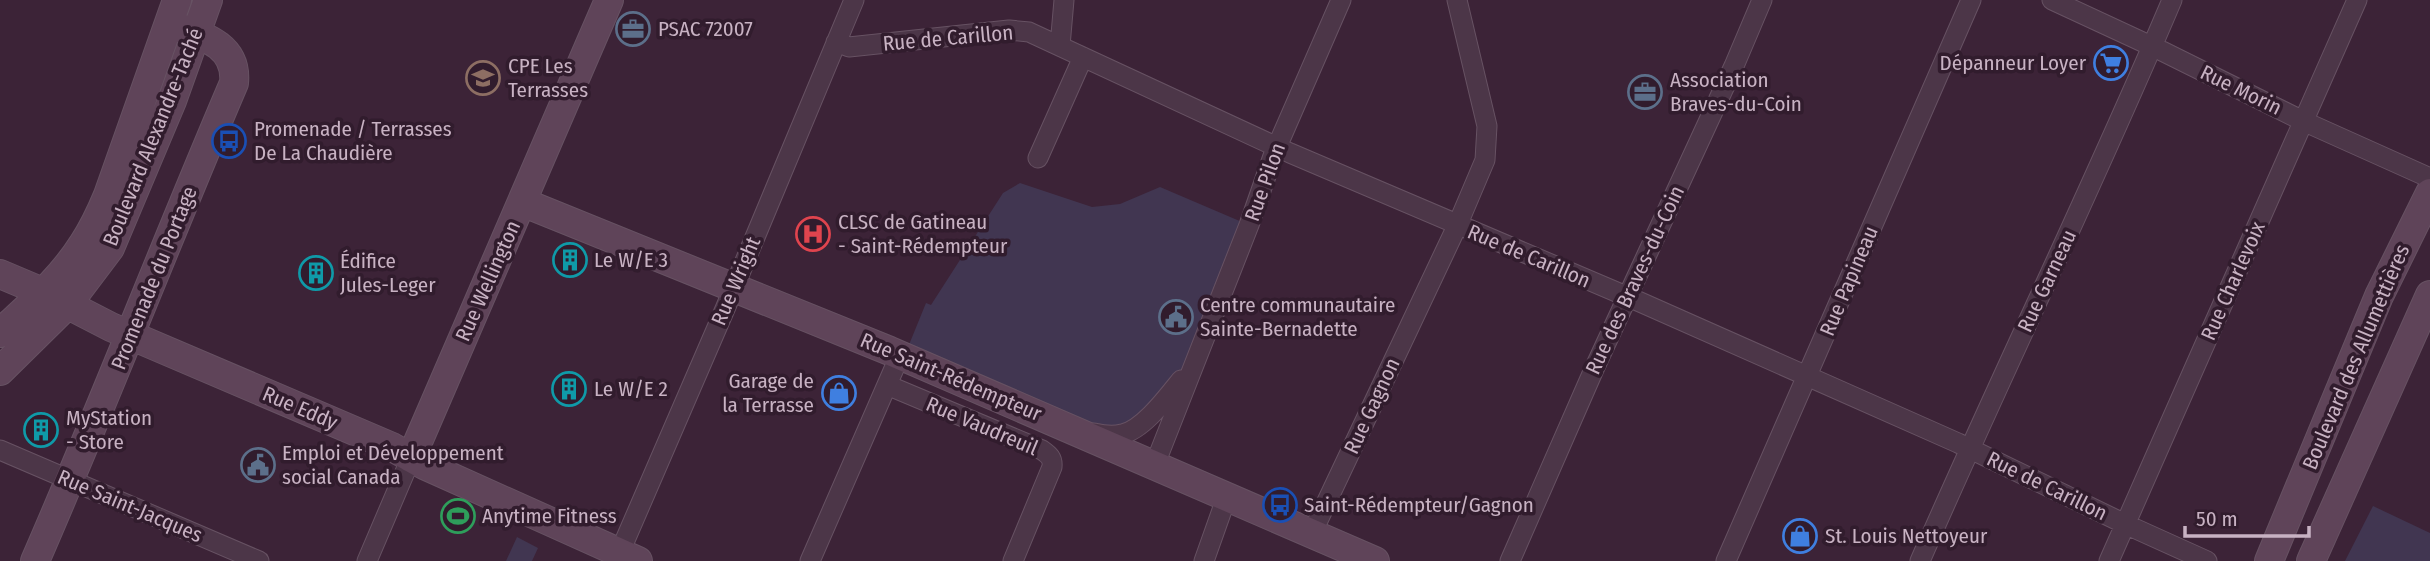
<svg xmlns="http://www.w3.org/2000/svg" width="2430" height="561" font-family="'Fira Sans Condensed',sans-serif">
	<style>
		.green { fill: #413651 }
		.lines { fill: none; stroke-linecap: round; stroke-linejoin: round }
		.street-casing { stroke: #675263; stroke-width: 21 }
		.secondary-casing { stroke: #675263; stroke-width: 30 }
		.street { stroke: #4c3648; stroke-width: 19 }
		.secondary { stroke: #5f4459; stroke-width: 28 }
		.labels { text-anchor: middle; dominant-baseline: central; stroke-width: 7; stroke-linejoin: round; paint-order: stroke }
		.poi-label { font-size: 21px; fill: #c8b2c3; stroke: #311c2d; text-anchor: start }
		.street-label { font-size: 21px; fill: #c8b2c3; stroke: #311c2d }
	</style>
	<rect width="100%" height="100%" fill="#3c2337"/>
	<path class="green" d="M1020,183l72,24 28,-3 40,-17 89,38 -56,141 -72,69 -217,-78 22,-54 5,2 72,-112z
		M2373,506l57,27v28h-85z
		M517,537l21,11 -6,13h-26z"/>
	<g class="lines">
		<g class="street-casing">
			<path id="street" d="M2052,0l110,51 141,70 127,57
				M836,42l13,5 160,-17 20,2 261,121 350,149 318,141 167,81 82,37
				M1060,46l4,-46
				M1038,158l45,-101
				M887,385l155,65c7,5 11,8 10,17l-39,94
				M1094,433c9,2 20,3 28,1 21,-4 46,-38 59,-54
				M0,450l259,111
				M1155,464l94,-239 24,-69 68,-156
				M1312,533l145,-307 28,-66 2,-34 -30,-126
				M367,561l44,-103
				M616,561l109,-252 129,-309
				M810,561l90,-206
				M1204,561l23,-65
				M1510,561l85,-194 139,-301 28,-66
				M1726,561l245,-561
				M1920,561c82,-188 172,-372 252,-561
				M2109,561l248,-561"/>
		</g>
		<g class="secondary-casing">
			<path id="secondary" d="M522,202l368,149 485,210
				M0,274l45,19 66,34 281,120 32,18 214,96
				M0,333c30,-28 61,-54 83,-89 10,-15 18,-32 25,-49l69,-195
				M0,371l67,-66 43,-57 62,-147 36,-101
				M411,458l198,-458
				M35,561c69,-158 131,-319 199,-478 4,-40 -35,-48 -65,-59
				M2269,561l110,-265 51,-103
				M2311,561l119,-266"/>
		</g>
		<use href="#street" class="street"/>
		<use href="#secondary" class="secondary"/>
	</g>
	<defs>
		<g id="office-ring" transform="scale(1.75)"><circle r="9.5" fill="#311c2d" stroke="#5c6f8a" stroke-width="1.5"/><path d="M-6-3h4V-5.5h4V-3h4V5H-6ZM-1-4.5V-3h2v-1.5ZM-6 0V1H6V0Z" fill="#5c6f8a"/></g>
		<g id="supermarket-ring" transform="scale(1.75)"><circle r="9.5" fill="#311c2d" stroke="#3f7fe0" stroke-width="1.5"/><path d="M-6-5.5h2.5l.6 2H6L4.5 2H-2.5L-4.4-4H-6ZM-1.5 3.2a1.3 1.3 0 1 0 .1 0ZM3 3.2a1.3 1.3 0 1 0 .1 0Z" fill="#3f7fe0"/></g>
		<g id="school-ring" transform="scale(1.75)"><circle r="9.5" fill="#311c2d" stroke="#8d6e63" stroke-width="1.5"/><path d="M0-5L7-2L0 1L-7-2ZM-4 1L0 2.5L4 1V4Q0 6-4 4Z" fill="#8d6e63"/></g>
		<g id="bus-ring" transform="scale(1.75)"><circle r="9.5" fill="#311c2d" stroke="#1a4fb4" stroke-width="1.5"/><path d="M-5-6H5V4H4V6H2V4H-2V6H-4V4H-5ZM-3.5-4V0h7V-4ZM-3.5 1.2v1.5H-2V1.2ZM2 1.2v1.5H3.5V1.2Z" fill="#1a4fb4"/></g>
		<g id="hospital-ring" transform="scale(1.75)"><circle r="9.5" fill="#311c2d" stroke="#e0444e" stroke-width="1.5"/><path d="M-5-5h3v3.5h4V-5h3V5h-3V1.5h-4V5h-3Z" fill="#e0444e"/></g>
		<g id="building-ring" transform="scale(1.75)"><circle r="9.5" fill="#311c2d" stroke="#0f9aa8" stroke-width="1.5"/><path d="M-4-6H4V6H1V3H-1V6H-4ZM-2.5-4.3h1.7v1.8h-1.7ZM.8-4.3h1.7v1.8H.8ZM-2.5-1h1.7V.8h-1.7ZM.8-1h1.7V.8H.8Z" fill="#0f9aa8"/></g>
		<g id="civic-ring" transform="scale(1.75)"><circle r="9.5" fill="#311c2d" stroke="#5c6f8a" stroke-width="1.5"/><path d="M-.6-6.5H3V-4.5H.6V-3L4-1V1h2V6H-6V1h2V-1L-.6-3ZM-1.2 2.5V6h2.4V2.5Z" fill="#5c6f8a"/></g>
		<g id="shop-ring" transform="scale(1.75)"><circle r="9.5" fill="#311c2d" stroke="#3f7fe0" stroke-width="1.5"/><path d="M-5-2.5h2.3a2.7 3.5 0 0 1 5.4 0H5L5.5 6h-11ZM-1.5-2.5h3a1.5 2.3 0 0 0-3 0Z" fill="#3f7fe0"/></g>
		<g id="stadium-ring" transform="scale(1.75)"><circle r="9.5" fill="#311c2d" stroke="#2e9e5b" stroke-width="1.5"/><path d="M0-5a6.5 5 0 1 0 0 10a6.5 5 0 1 0 0-10ZM-3.5-1.8h7v3.6h-7Z" fill="#2e9e5b"/></g>
	</defs>
	<g fill-rule="evenodd">
		<use href="#office-ring" x="633" y="29"/>
		<use href="#supermarket-ring" x="2111" y="63"/>
		<use href="#school-ring" x="483" y="78"/>
		<use href="#office-ring" x="1645" y="92"/>
		<use href="#bus-ring" x="229" y="141"/>
		<use href="#hospital-ring" x="813" y="234"/>
		<use href="#building-ring" x="570" y="260"/>
		<use href="#building-ring" x="316" y="273"/>
		<use href="#civic-ring" x="1176" y="317"/>
		<use href="#building-ring" x="569" y="389"/>
		<use href="#shop-ring" x="839" y="393"/>
		<use href="#building-ring" x="41" y="430"/>
		<use href="#civic-ring" x="258" y="465"/>
		<use href="#bus-ring" x="1280" y="505"/>
		<use href="#stadium-ring" x="458" y="516"/>
		<use href="#shop-ring" x="1800" y="536"/>
	</g>
	<g class="labels">
		<g class="poi-label">
			<text x="658" y="29">PSAC 72007</text>
			<text x="2086" y="63" text-anchor="end">Dépanneur Loyer</text>
			<text x="508" y="66">CPE Les<tspan x="508" dy="24">Terrasses</tspan></text>
			<text x="1670" y="80">Association<tspan x="1670" dy="24">Braves-du-Coin</tspan></text>
			<text x="254" y="129">Promenade / Terrasses<tspan x="254" dy="24">De La Chaudière</tspan></text>
			<text x="838" y="222">CLSC de Gatineau<tspan x="838" dy="24">- Saint-Rédempteur</tspan></text>
			<text x="594" y="260">Le W/E 3</text>
			<text x="340" y="261">Édifice<tspan x="340" dy="24">Jules-Leger</tspan></text>
			<text x="1200" y="305">Centre communautaire<tspan x="1200" dy="24">Sainte-Bernadette</tspan></text>
			<text x="814" y="381" text-anchor="end">Garage de<tspan x="814" dy="24">la Terrasse</tspan></text>
			<text x="594" y="389">Le W/E 2</text>
			<text x="66" y="418">MyStation<tspan x="66" dy="24">- Store</tspan></text>
			<text x="282" y="453">Emploi et Développement<tspan x="282" dy="24">social Canada</tspan></text>
			<text x="1304" y="505">Saint-Rédempteur/Gagnon</text>
			<text x="482" y="516">Anytime Fitness</text>
			<text x="1825" y="536">St. Louis Nettoyeur</text>
		</g>
		<g class="street-label">
			<text transform="translate(948 38) rotate(-5)">Rue de Carillon</text>
			<text transform="translate(2241 90) rotate(26)">Rue Morin</text>
			<text transform="translate(153 137) rotate(-68)">Boulevard Alexandre-Taché</text>
			<text transform="translate(1265 182) rotate(-70)">Rue Pilon</text>
			<text transform="translate(1529 256) rotate(23)">Rue de Carillon</text>
			<text transform="translate(154 278) rotate(-68)">Promenade du Portage</text>
			<text transform="translate(1635 280) rotate(-65)">Rue des Braves-du-Coin</text>
			<text transform="translate(488 281) rotate(-66)">Rue Wellington</text>
			<text transform="translate(736 281) rotate(-67)">Rue Wright</text>
			<text transform="translate(1849 281) rotate(-67)">Rue Papineau</text>
			<text transform="translate(2047 281) rotate(-65)">Rue Garneau</text>
			<text transform="translate(2233 281) rotate(-66)">Rue Charlevoix</text>
			<text transform="translate(2356 357) rotate(-67)">Boulevard des Allumettières</text>
			<text transform="translate(951 377) rotate(23)">Rue Saint-Rédempteur</text>
			<text transform="translate(1372 406) rotate(-65)">Rue Gagnon</text>
			<text transform="translate(300 408) rotate(23)">Rue Eddy</text>
			<text transform="translate(982 426) rotate(23)">Rue Vaudreuil</text>
			<text transform="translate(2047 486) rotate(26)">Rue de Carillon</text>
			<text transform="translate(130 506) rotate(23)">Rue Saint-Jacques</text>
		</g>
	</g>
	<path d="M2185 526v10h124v-10" fill="none" stroke="#c8b2c3" stroke-width="3.5"/>
	<text x="2196" y="526" font-size="21" fill="#c8b2c3" stroke="#311c2d" stroke-width="5" paint-order="stroke">50 m</text>
</svg>
